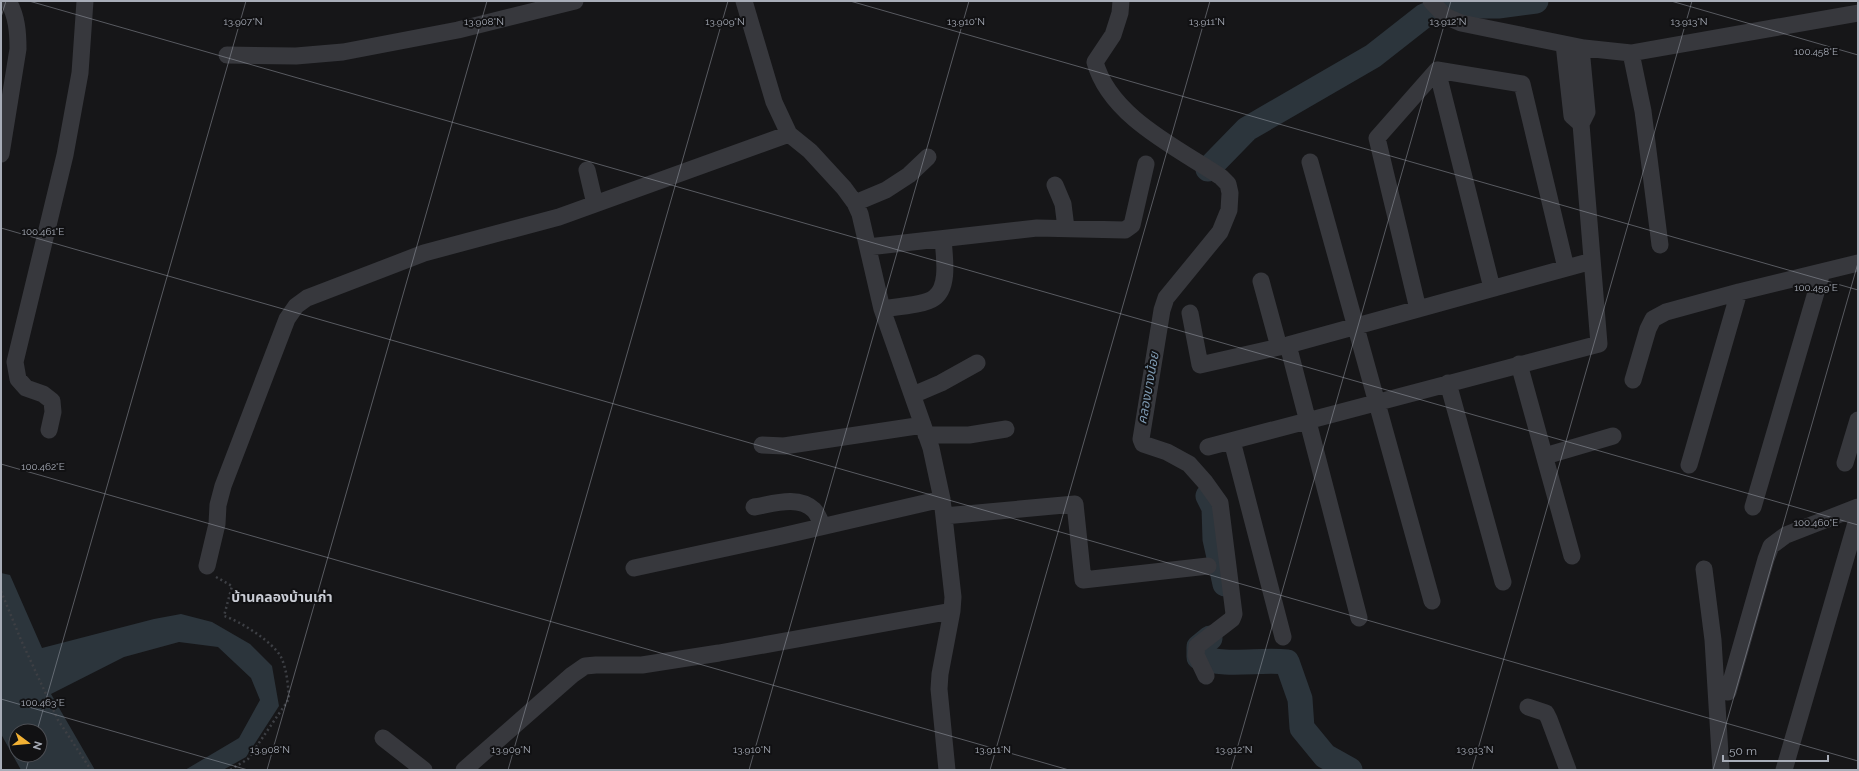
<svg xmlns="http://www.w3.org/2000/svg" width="1859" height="771" font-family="Raleway,'Noto Sans Thai',sans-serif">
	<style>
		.water { fill: #2c353c; fill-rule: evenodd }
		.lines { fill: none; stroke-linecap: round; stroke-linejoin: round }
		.river { stroke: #2c353c; stroke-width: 25 }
		.path { stroke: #3d3f44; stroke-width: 2.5; stroke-dasharray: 2 3; stroke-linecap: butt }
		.minor { stroke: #37383d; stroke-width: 17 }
		.ticks { fill: none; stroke: #a8adb8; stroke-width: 1; stroke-opacity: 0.45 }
		.labels { text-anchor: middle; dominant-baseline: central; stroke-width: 4; stroke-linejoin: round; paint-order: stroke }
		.water-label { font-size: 13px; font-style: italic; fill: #7f9bb3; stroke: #111113 }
		.quarter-label { font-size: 14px; font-weight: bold; fill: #c9ccd4; stroke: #111113 }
		.ticks-label { font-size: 10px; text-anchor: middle; fill: #a8adb8; stroke: #111113; stroke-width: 4; stroke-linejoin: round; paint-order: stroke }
	</style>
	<rect width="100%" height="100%" fill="#161618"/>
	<path class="water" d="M1,573l9,2 32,73 112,-29 27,-5 31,8 38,22 22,22 7,40 -33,51 -23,13h-38l54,-32 21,-38 -9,-22 -33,-31 -39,-5 -55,15 -73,37 44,76h-74l-20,-36zM16,731h24v24h-24z"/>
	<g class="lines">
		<path class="river" d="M1208,169l39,-40 126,-73 51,-40 25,-10h49l38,-5
			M1208,496l6,12 1,31 10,45
			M1210,638l-11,9v10c26,10 60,2 88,5l13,37 2,29 23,28 25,14"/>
		<path class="path" d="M216,577l16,9 -8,30c16,5 49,26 57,41 6,13 7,28 8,42l-41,60 -18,11
			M1,591l20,49 37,80 33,50"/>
		<path class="minor" d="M744,1l30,101 15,32 21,17 34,37 11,15 5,11 22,95 49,139 11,51 11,98 -1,14 -12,63 -1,15 8,81
			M1121,1l-1,12 -7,22 -18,27c15,55 83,86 126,115l7,7 2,9 -1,17 -9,22 -54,66 -4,12 -21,129 2,5 24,8 22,12 16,18 15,21 14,111 -2,5 -35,27 -1,9 10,21
			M1431,1l14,15 16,7 123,25 47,5 227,-40
			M1564,44l8,72 9,8 6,-12 -6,-64
			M1631,53l12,58 17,134
			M227,55l69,1 47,-4 115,-22 117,-29
			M1437,70l55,218
			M1,154l17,-105c0,-16 -1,-33 -10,-48
			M1310,162l122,439
			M587,170l8,34
			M1055,185l8,19 3,24
			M855,203l31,-13 23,-15 19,-18
			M868,247l169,-19 88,2 7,-5 14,-61
			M1261,281l18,66
			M882,309c12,-2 43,-4 52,-11 16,-11 10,-43 9,-59
			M1418,309l-41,-171 60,-68 85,14 44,184
			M1190,313l10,52 88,-20 304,-84
			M1288,345l71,273
			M1519,364l53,192
			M1633,380l15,-51 5,-10 13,-7 73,-20 119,-29
			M1448,383l55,199
			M913,395l28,-12 36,-20
			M49,430l4,-18 -1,-11 -9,-7 -17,-6 -8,-9 -3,-17 50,-207 15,-82 5,-72
			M926,435h43l37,-6
			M1232,441l51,196
			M762,445l22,1 139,-21
			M1208,447l391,-103 -18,-220
			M1545,456l68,-20
			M1845,463l13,-43
			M1689,465l50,-173
			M754,507c19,-3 44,-12 60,3 4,4 6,12 9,16
			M1753,507l69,-235
			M944,516l131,-12 8,76 125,-14
			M207,566l10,-42 1,-19 5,-19 64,-167 9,-13 11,-8 117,-45 135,-36 230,-83
			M634,568l148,-32 160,-37
			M1704,569l9,71 8,130
			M1728,692l38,-133 5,-13 15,-11 72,-28
			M1528,707l18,6 3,6 19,51
			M383,738l41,32
			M464,770l108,-95 13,-9 11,-1h46l77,-12 233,-42
			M1784,770l74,-254"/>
	</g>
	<path class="ticks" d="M29,1l1829,524M850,1l1008,289M1671,1l187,54M1,17l5,-16M1,228l1857,533M1,464l1068,306M1,699l247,71M37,731l209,-730M26,770l4,-15M267,770l220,-769M508,770l220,-769M749,770l220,-769M990,770l220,-769M1231,770l220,-769M1472,770l220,-769M1713,770l145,-507"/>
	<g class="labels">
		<g class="water-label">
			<text transform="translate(1148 388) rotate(-80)">คลองบางน้อย</text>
		</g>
		<g class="quarter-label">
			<text x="282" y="597">บ้านคลองบ้านเก่า</text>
		</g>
	</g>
	<g class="ticks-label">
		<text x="243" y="25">13.907°N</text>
		<text x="484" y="25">13.908°N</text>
		<text x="725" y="25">13.909°N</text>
		<text x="966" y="25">13.910°N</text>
		<text x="1207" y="25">13.911°N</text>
		<text x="1448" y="25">13.912°N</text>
		<text x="1689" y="25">13.913°N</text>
		<text x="1816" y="55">100.458°E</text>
		<text x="43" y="235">100.461°E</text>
		<text x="1816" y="291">100.459°E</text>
		<text x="43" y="470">100.462°E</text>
		<text x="1816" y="526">100.460°E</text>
		<text x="43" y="706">100.463°E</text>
		<text x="270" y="753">13.908°N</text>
		<text x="511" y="753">13.909°N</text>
		<text x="752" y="753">13.910°N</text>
		<text x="993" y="753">13.911°N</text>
		<text x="1234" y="753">13.912°N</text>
		<text x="1475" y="753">13.913°N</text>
	</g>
	<rect width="1859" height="771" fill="none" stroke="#a8adb8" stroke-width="4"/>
	<g transform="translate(28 743) rotate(106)"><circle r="19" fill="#111113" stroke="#4d4f55"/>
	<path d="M0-3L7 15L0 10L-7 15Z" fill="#f2b134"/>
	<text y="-6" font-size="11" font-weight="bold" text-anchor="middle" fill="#a8adb8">N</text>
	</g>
	<path d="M1723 755v6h105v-6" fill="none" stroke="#a8adb8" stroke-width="2"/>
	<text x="1729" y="755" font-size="12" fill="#a8adb8" stroke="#111113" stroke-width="3" paint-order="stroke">50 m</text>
</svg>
